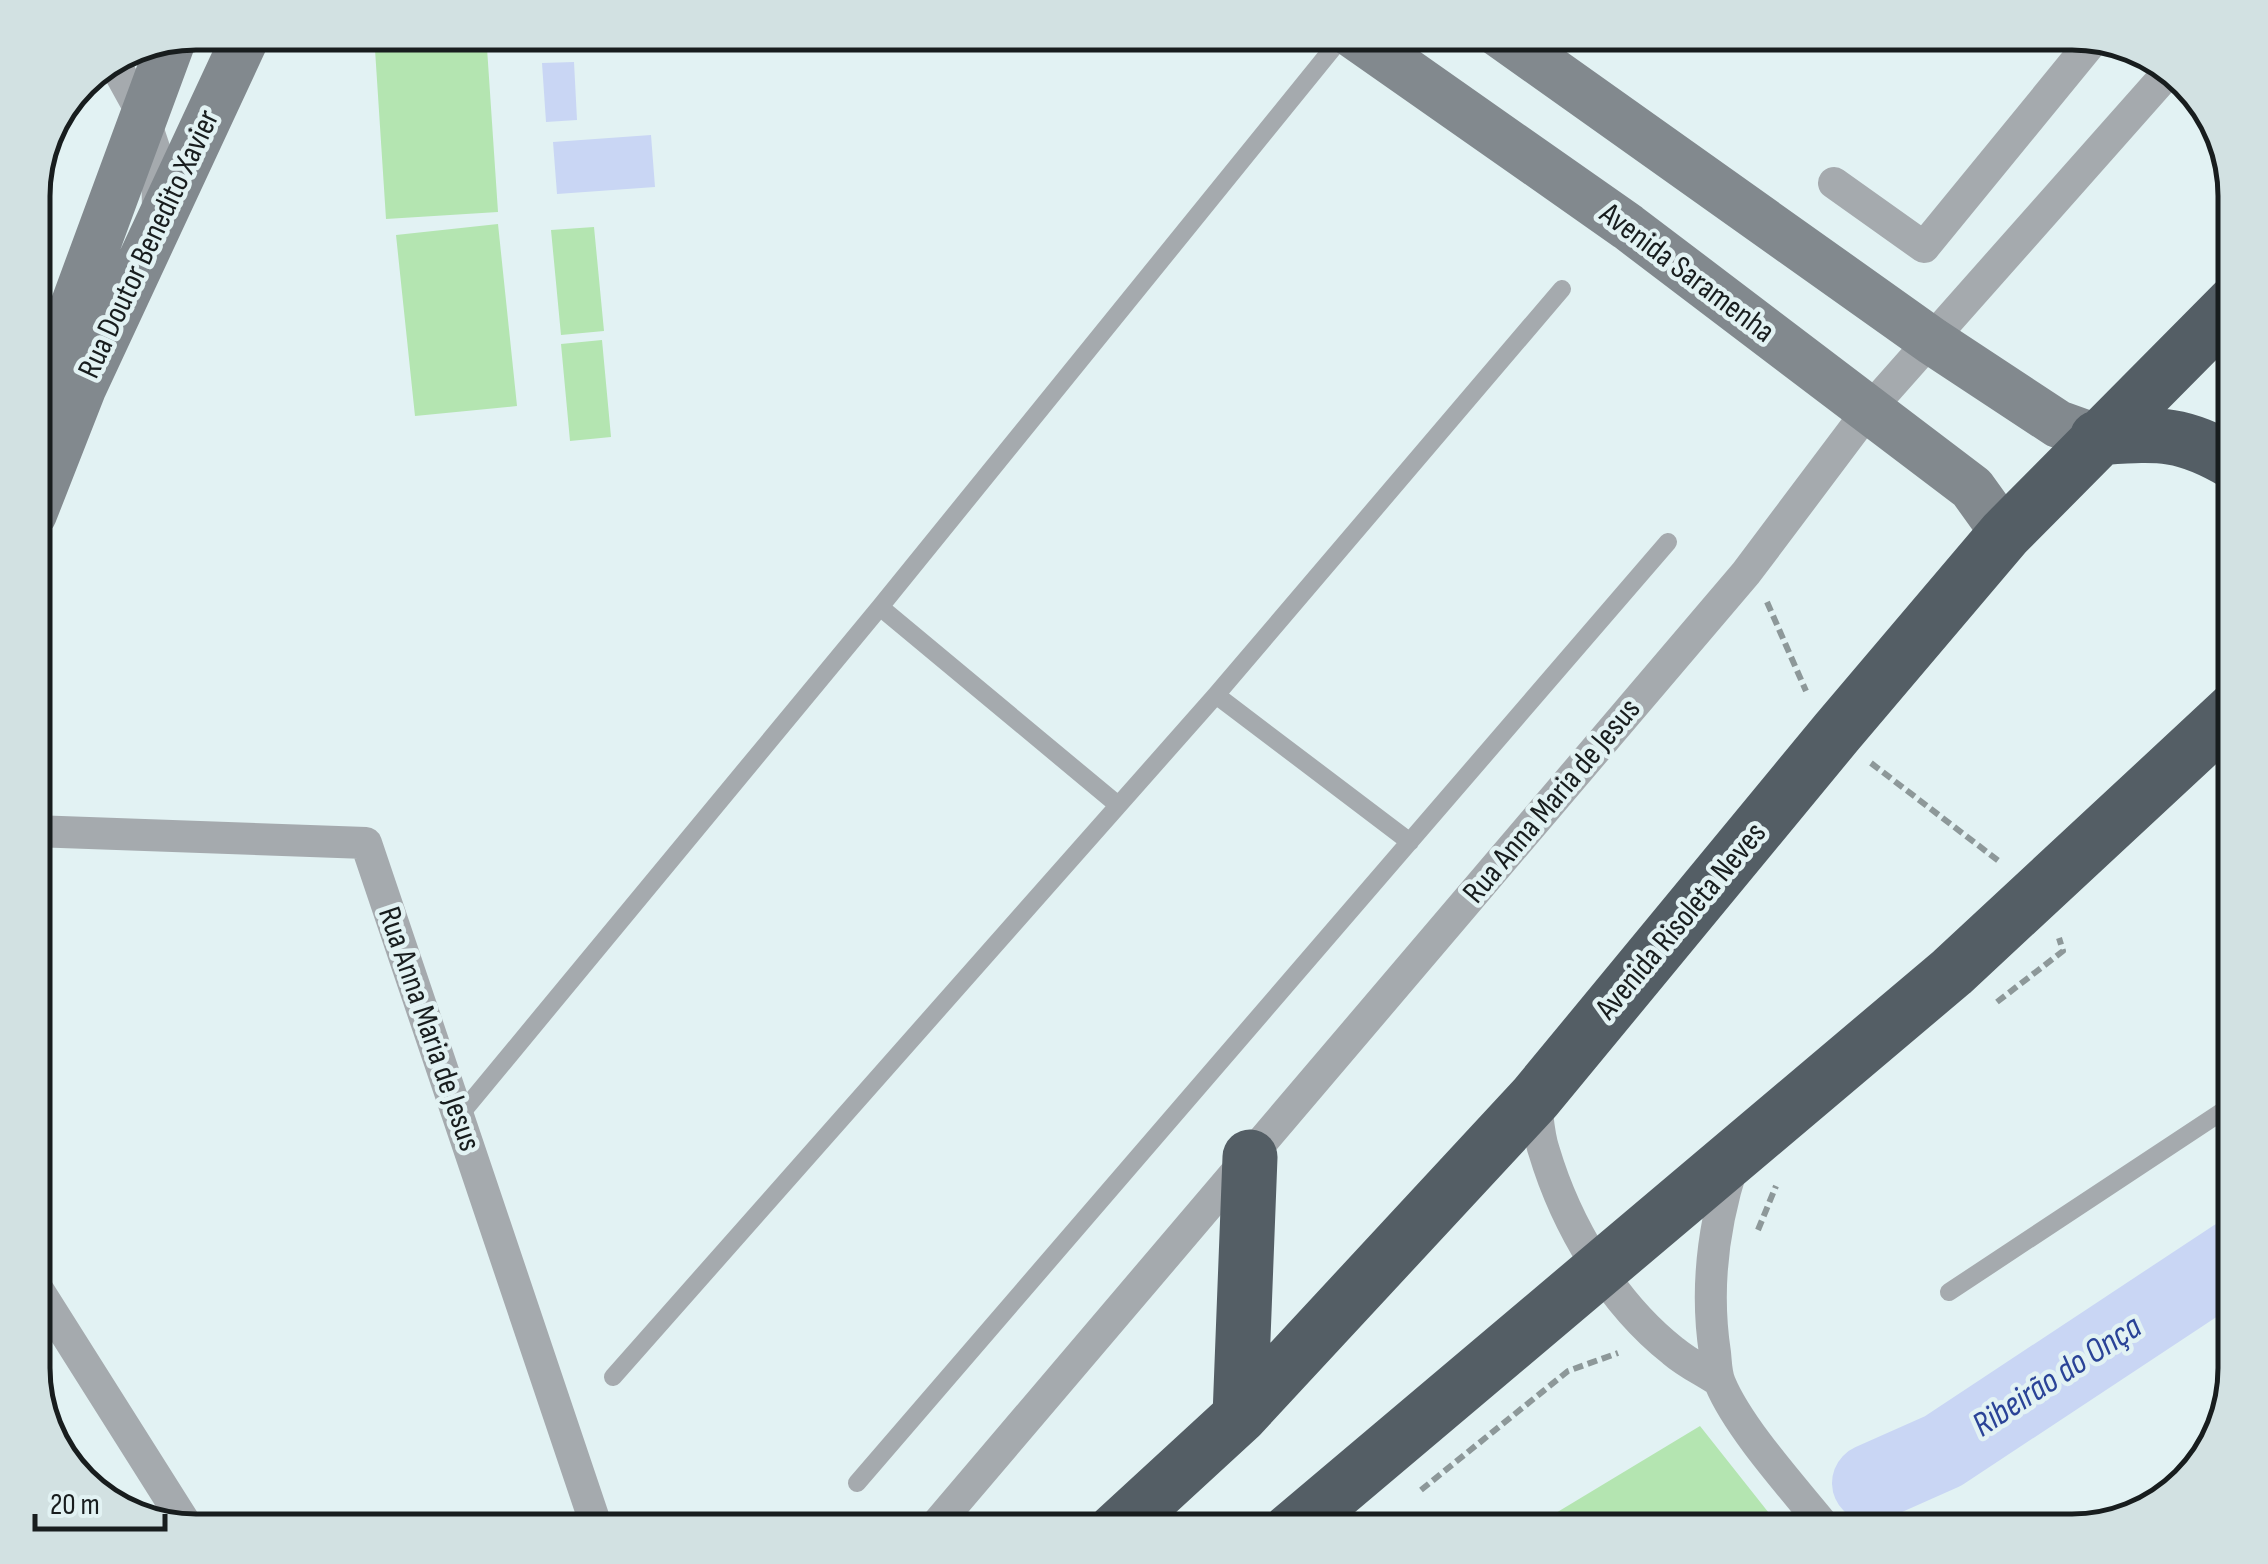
<svg xmlns="http://www.w3.org/2000/svg" width="2268" height="1564" font-family="'Sofia Sans Condensed',sans-serif">
	<style>
		.green { fill: #b4e5b1 }
		.water { fill: #c9d6f4 }
		.lines { fill: none; stroke-linecap: round; stroke-linejoin: round }
		.river { stroke: #c9d6f4; stroke-width: 78 }
		.path { stroke: #8d9899; stroke-width: 6; stroke-dasharray: 10 5; stroke-linecap: butt }
		.lane { stroke: #a5aaae; stroke-width: 18 }
		.street { stroke: #a5aaae; stroke-width: 32 }
		.secondary { stroke: #82898e; stroke-width: 48 }
		.highway { stroke: #545e65; stroke-width: 55 }
		.labels { text-anchor: middle; dominant-baseline: central; stroke-width: 9; stroke-linejoin: round; paint-order: stroke }
		.street-label { font-size: 32px; fill: #181d1e; stroke: #e2f2f3 }
		.water-label { font-size: 35px; font-style: italic; fill: #2a4397; stroke: #e2f2f3 }
		.rim { fill: none; stroke: #181d1e; stroke-width: 5 }
	</style>
	<rect width="100%" height="100%" fill="#e2f2f3"/>
	<path class="green" d="M486,33l12,179 -112,7 -12,-185z
		M498,224l19,182 -102,10 -19,-181z
		M594,227l10,104 -43,4 -10,-105z
		M602,340l9,97 -41,4 -9,-97z
		M1700,1426l80,101 -8,4h-246z"/>
	<path class="water" d="M574,62l3,58 -31,2 -4,-59z
		M651,135l4,52 -98,7 -4,-52z"/>
	<g class="lines">
		<path class="river" d="M1871,1483l72,-32 292,-193"/>
		<path class="path" d="M1767,602l39,89
			M1871,763l129,99
			M1997,1002l66,-51 -4,-13
			M1758,1230l18,-44
			M1421,1490l147,-119 50,-18"/>
		<path class="lane" d="M880,607l238,198
			M1216,695l194,147
			M459,1116l421,-509 466,-575
			M1949,1292l286,-189
			M613,1377l603,-682 346,-406
			M857,1483l811,-941"/>
		<path class="street" d="M116,66l27,49 14,42 1,55
			M1834,183l90,64 170,-208
			M33,831l333,12 232,688
			M1535,1098c3,17 3,36 9,53 22,74 68,152 129,200 14,12 31,20 46,30
			M1733,1164c-20,62 -28,124 -18,189 1,9 1,21 5,30 19,46 76,108 108,148
			M33,1282l156,247
			M931,1531l815,-958 121,-161 304,-343"/>
		<path class="secondary" d="M1350,32l278,195 344,261 33,46
			M1497,32l435,309 126,83 39,14
			M33,417l138,-374
			M33,514l49,-125 166,-357"/>
		<path class="highway" d="M2097,438c61,-4 84,-7 138,25
			M1240,1416l10,-259
			M1115,1531l125,-115 295,-318 302,-366 168,-198 230,-232
			M1290,1531l662,-559 283,-263"/>
	</g>
	<g class="labels">
		<g class="street-label">
			<text transform="translate(149 244) rotate(-65)">Rua Doutor Benedito Xavier</text>
			<text transform="translate(1687 273) rotate(37)">Avenida Saramenha</text>
			<text transform="translate(1552 801) rotate(-50)">Rua Anna Maria de Jesus</text>
			<text transform="translate(1681 921) rotate(-50)">Avenida Risoleta Neves</text>
			<text transform="translate(429 1029) rotate(71)">Rua Anna Maria de Jesus</text>
		</g>
		<g class="water-label">
			<text transform="translate(2057 1376) rotate(-33)">Ribeirão do Onça</text>
		</g>
	</g>
	<path d="M0 0H2268V1564H0ZM196 50H2072A146 146 0 0 1 2218 196V1368A146 146 0 0 1 2072 1514H196A146 146 0 0 1 50 1368V196A146 146 0 0 1 196 50Z" fill="#d2e1e2" fill-rule="evenodd"/>
	<path class="rim" d="M196 50H2072A146 146 0 0 1 2218 196V1368A146 146 0 0 1 2072 1514H196A146 146 0 0 1 50 1368V196A146 146 0 0 1 196 50Z"/>
	<path d="M35 1514v15h130v-15" fill="none" stroke="#181d1e" stroke-width="5"/>
	<text x="50" y="1514" font-size="30" fill="#181d1e" stroke="#e2f2f3" stroke-width="8" paint-order="stroke">20 m</text>
</svg>
